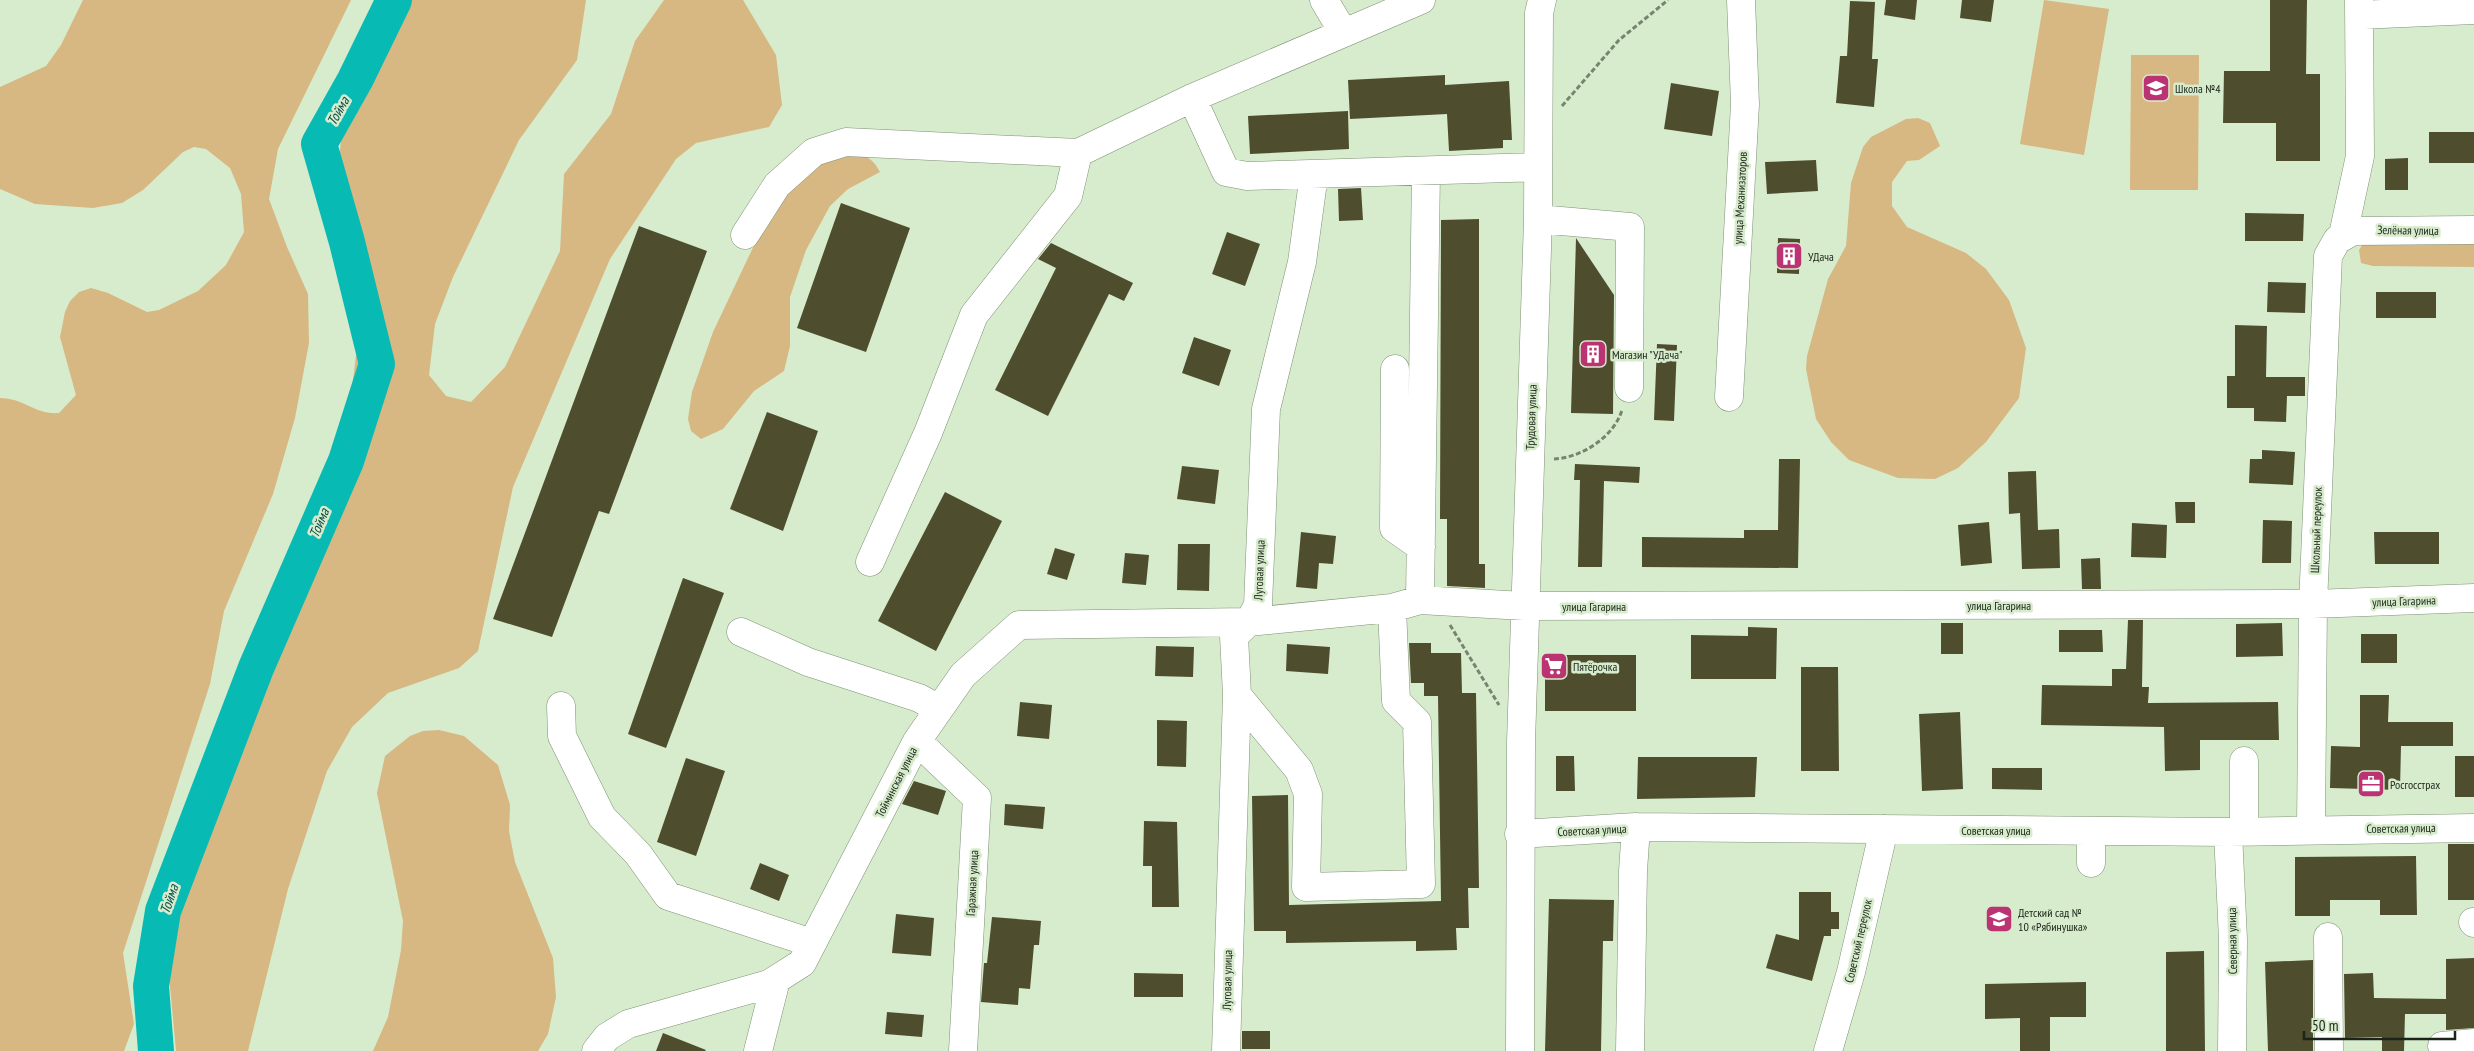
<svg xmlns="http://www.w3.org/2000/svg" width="2474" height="1051" font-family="'PT Sans Narrow',sans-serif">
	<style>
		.green { fill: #d7b782 }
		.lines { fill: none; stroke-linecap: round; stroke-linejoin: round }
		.river { stroke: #08bab4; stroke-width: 36 }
		.building { fill: #4e4e2f }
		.minor-casing { stroke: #7e9175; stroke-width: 29 }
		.path { stroke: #778570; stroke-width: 3; stroke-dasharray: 5 2.5; stroke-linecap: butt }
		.minor { stroke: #fff; stroke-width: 28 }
		.labels { text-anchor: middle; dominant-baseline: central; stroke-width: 5; stroke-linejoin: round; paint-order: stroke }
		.poi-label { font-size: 12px; fill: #1c2419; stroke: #d7eccd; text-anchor: start }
		.street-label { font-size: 12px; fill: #1c2419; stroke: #d7eccd }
		.water-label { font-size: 14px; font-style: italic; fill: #0a4b49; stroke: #d7eccd }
	</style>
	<rect width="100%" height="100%" fill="#d7eccd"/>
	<path class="green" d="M83,0h268l-73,149 -9,50 18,48 21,47 1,49 -14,75 -22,76 -49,117 -14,73 -87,269 11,71 -10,27h-124v-653c24,0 35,17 59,15l17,-18 -16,-58 5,-25 5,-11 9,-9 12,-4 17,5 39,19 12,-2 39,-19 28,-26 18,-33 -3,-38 -11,-26 -24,-19 -12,-2 -11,5 -40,38 -21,13 -29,5 -58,-4 -35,-15v-102l46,-21 15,-21z
		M405,0h181l-9,60 -58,80 -66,137 -18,47 -6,51 17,21 25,6 34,-35 55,-116 4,-77 47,-60 24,-73 29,-41h79l33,55 6,50 -13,22 -73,16 -20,16 -66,100 -97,228 -35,164 -19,17 -71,25 -36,34 -25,44 -39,118 -40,162h-72l-13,-140 46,-160 139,-329 20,-167 -30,-69 3,-51z
		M2044,0l65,9 -25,146 -64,-11z
		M2131,55h68l-1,135h-68z
		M1918,118l12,5 10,23 -21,14 -12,1 -15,21v24l15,21 59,26 20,16 23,31 17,48 -7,50 -33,44 -28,26 -23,11 -37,-1 -49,-18 -18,-18 -15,-23 -10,-50 1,-13 21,-77 18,-33 5,-63 12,-36 8,-10 35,-18z
		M839,155c21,0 30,-3 41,17l-32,17 -18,17 -24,44 -16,47v49l-6,25 -30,20 -31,38 -22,10 -10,-8 -3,-12 4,-27 21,-60 44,-93 45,-69z
		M2366,239l108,1v27l-101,-1 -12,-3 -2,-13z
		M439,730l25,6 34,29 12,40 -1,26 6,31 38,96 3,39 -8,37 -10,17h-165l15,-34 13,-67 2,-29 -26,-128 8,-37 25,-20 13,-5z"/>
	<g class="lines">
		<path class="river" d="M156,1051l-5,-65 12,-75 93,-243 90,-207 31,-97 -30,-122 -28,-98 36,-64 39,-80"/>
	</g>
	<path class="building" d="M1886,0h31l-2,20 -31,-5z
		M1962,0h32l-3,22 -31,-4z
		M2270,0h37l-1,74h14v87h-44v-38h-53l1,-52h46z
		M1850,1l25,1 -3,57h6l-4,48 -38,-4 4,-47h7z
		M1445,75v10l64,-4 3,59h-9v8l-54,3 -2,-37 -97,5 -2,-39z
		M1671,83l48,8 -7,45 -48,-7z
		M1348,111l1,38 -99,5 -2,-38z
		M2429,132h45v31h-45z
		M2408,158v32h-23v-31z
		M1816,160l2,31 -51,3 -2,-32z
		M1361,188l2,32 -24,1 -1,-32z
		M841,203l69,25 -44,124 -69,-24z
		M2245,213l59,1 -1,27h-58z
		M1479,219v345h6v24l-38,-2v-67h-7l1,-299z
		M639,226l68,25 -98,263 -10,-3 -47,126 -59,-18z
		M1227,232l33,12 -15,42 -33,-12z
		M1576,238l38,57 -1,119 -42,-1z
		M1778,238l22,1 -1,35 -22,-1z
		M1051,243l82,40 -9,18 -15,-7 -61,122 -53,-26 61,-122 -18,-9z
		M2268,282l38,1 -1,30 -38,-1z
		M2376,292h60v26h-60z
		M2235,325l32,1 -1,51h39v19h-18l-1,26 -32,-1v-13h-27v-32h8z
		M1194,337l37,13 -12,36 -37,-13z
		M1657,344l20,1 -3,76 -20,-1z
		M767,412l51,19 -35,100 -53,-22z
		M2262,450l33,2 -2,33 -44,-2 1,-24h12z
		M1779,459h21l-2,109 -156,-1v-30l102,1v-8h34z
		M1575,464l65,3 -1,16 -35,-2 -2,86h-24l2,-87h-6z
		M1182,466l37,4 -4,34 -38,-5z
		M2036,471l2,59 21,-1 1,39 -38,1 -2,-56 -11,1 -1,-42z
		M945,492l57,29 -66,130 -58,-30z
		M2175,502h20v21h-19z
		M2263,520l29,1 -1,42h-29z
		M1989,522l3,41 -31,3 -3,-41z
		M2132,523l35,2 -1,33 -35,-1z
		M1301,532l35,4 -3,28 -14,-1 -2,26 -21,-2z
		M2374,532h65v32h-64z
		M1178,544h32l-1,47 -32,-1z
		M1055,548l20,6 -8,26 -20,-6z
		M1125,553l24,2 -3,30 -24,-2z
		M2100,558l1,31h-19l-1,-30z
		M683,578l41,15 -58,155 -38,-14z
		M2128,620h15l-1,67h7l-1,16 130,-1 1,38h-79v30l-35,1 -1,-44 -123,-2 1,-40 70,1v-17h14z
		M1941,623h22v31h-22z
		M2282,623l1,33 -47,1v-33z
		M1748,627l29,1 -1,51h-85v-44l57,1z
		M2059,630h43l1,22h-44z
		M2361,634h36v29h-36z
		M1409,643h22v10h30l1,40h14l3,195h-11l1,40h-13l1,22 -41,1v-10l-130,2v-12h-32l-2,-135 36,-1 1,110 152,-4 -3,-205h-14v-13h-13z
		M1287,644l43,3 -2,27 -42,-3z
		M1156,646l38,1 -1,30 -38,-1z
		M1545,655h91v56h-91z
		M1801,667h37l1,104h-38z
		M2360,695h29l-1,27h65v24h-52l-1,44 -70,-2 1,-42 29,1z
		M1020,702l32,3 -3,34 -32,-3z
		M1960,712l3,77 -41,2 -3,-77z
		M1157,720l30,1 -1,46 -29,-1z
		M1556,756h18l1,35h-19z
		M2455,756h19v41h-19z
		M1638,757h119l-2,40 -118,2z
		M686,758l39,13 -29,85 -39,-14z
		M1992,768h50v22l-50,-1z
		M914,781l32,10 -8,24 -36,-11z
		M1005,804l40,3 -2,22 -39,-4z
		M1144,821l33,1 2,85h-27v-41h-9z
		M2448,844h26v56h-26z
		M2416,856l1,59h-37v-15h-50v16h-35v-59z
		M760,863l29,12 -10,26 -29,-12z
		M1799,892h32v20h8v17h-8v7h-7l-12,45 -46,-13 10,-34 23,6z
		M1549,899l65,1 -1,41h-10l-2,110h-56z
		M896,914l38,4 -3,38 -39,-3z
		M992,917l49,4 -2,24h-5l-4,44 -11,-1 -1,17 -37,-3 3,-39h3z
		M2204,951l1,100h-39v-99z
		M2474,958v70l-28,2v-16h-41l-1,37h-22v-14l-37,1 -1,-64 29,-1 1,25 72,1v-40z
		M2313,960v91h-45l-3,-89z
		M1134,973l49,1v23h-49z
		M2086,982v35h-36v34h-30v-33l-35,1v-35z
		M887,1012l37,3 -2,22 -37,-3z
		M1242,1031h28v18h-28z
		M663,1033l43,17 -1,1h-49z"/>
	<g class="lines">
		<g class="minor-casing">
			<path id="minor" d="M1324,0l19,32
				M2359,15l115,-5
				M1192,98l34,74 21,4 291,-9
				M1538,219l92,8 -1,161
				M745,235l32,-50 37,-33 32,-10 232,11 114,-55 229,-98
				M2343,235l17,-79 -1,-156
				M1395,369l-1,159 27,19
				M1729,397l16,-293 -4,-104
				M870,562l58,-129 46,-118 94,-119 10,-43
				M1420,600l6,-429
				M741,632l67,30 111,36 20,11
				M1237,695l62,75 9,24 -2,93 115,-3 -4,-162 -21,-21 -4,-93
				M561,706l1,30 40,81 36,37 30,42 144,47
				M917,741l60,57 -14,253
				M2244,761v70
				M2311,829l2,-225 15,-348 9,-16 16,-9 121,-1
				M2091,831v32
				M2228,832l5,108 -1,111
				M1519,834l117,-7 592,5 246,-4
				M2473,922l1,1
				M2328,937l1,114
				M2442,1046l32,-3
				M596,1051l11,-14 21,-13 141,-40 33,-21 115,-222 46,-66 56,-50 230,-3 143,-14 28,-8 104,6 789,-2 161,-6
				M758,1051l18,-71
				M1226,1051l11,-356 -3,-59 15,-14 9,-17 8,-196 36,-147 12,-88
				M1520,1051l1,-309 17,-523 1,-206 3,-13
				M1630,1051l3,-180 3,-44
				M1828,1051l23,-79 33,-143"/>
		</g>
		<path class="path" d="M1562,106l57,-66 49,-40
			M1554,459c27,-1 60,-22 68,-49
			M1450,625l49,80"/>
		<use href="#minor" class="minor"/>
	</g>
	<defs>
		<g id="school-square" transform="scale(1.4375)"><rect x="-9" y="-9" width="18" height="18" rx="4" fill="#bb3372" stroke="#d7eccd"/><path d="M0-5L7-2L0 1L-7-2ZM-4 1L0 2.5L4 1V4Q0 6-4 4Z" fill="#fff"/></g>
		<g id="building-square" transform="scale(1.4375)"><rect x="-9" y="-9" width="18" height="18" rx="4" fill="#bb3372" stroke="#d7eccd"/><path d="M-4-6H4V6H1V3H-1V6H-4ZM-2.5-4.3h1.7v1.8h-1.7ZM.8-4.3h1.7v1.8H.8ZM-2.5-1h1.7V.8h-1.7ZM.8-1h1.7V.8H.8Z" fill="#fff"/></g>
		<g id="supermarket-square" transform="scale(1.4375)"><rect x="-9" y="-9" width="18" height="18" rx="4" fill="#bb3372" stroke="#d7eccd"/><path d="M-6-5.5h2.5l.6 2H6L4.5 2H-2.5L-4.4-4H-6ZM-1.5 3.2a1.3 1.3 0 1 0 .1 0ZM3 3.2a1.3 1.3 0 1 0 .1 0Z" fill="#fff"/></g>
		<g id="office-square" transform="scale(1.4375)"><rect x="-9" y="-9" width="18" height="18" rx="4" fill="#bb3372" stroke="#d7eccd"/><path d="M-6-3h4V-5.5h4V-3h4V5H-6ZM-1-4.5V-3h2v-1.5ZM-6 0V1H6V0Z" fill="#fff"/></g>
	</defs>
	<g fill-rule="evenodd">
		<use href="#school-square" x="2156" y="88"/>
		<use href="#building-square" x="1789" y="256"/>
		<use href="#building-square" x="1593" y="354"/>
		<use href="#supermarket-square" x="1554" y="666"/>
		<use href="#office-square" x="2371" y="784"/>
		<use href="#school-square" x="1999" y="919"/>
	</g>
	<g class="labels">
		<g class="poi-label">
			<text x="2175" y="88">Школа №4</text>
			<text x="1808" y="256">УДача</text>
			<text x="1612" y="354">Магазин "УДача"</text>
			<text x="1573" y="666">Пятёрочка</text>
			<text x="2390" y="784">Росгосстрах</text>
			<text x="2018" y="912">Детский сад №<tspan x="2018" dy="14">10 «Рябинушка»</tspan></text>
		</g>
		<g class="street-label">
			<text transform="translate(1740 198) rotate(-87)">улица Механизаторов</text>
			<text transform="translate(2408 230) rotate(1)">Зелёная улица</text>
			<text transform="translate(1531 417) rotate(-88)">Трудовая улица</text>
			<text transform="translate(2316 530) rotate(-88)">Школьный переулок</text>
			<text transform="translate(1259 570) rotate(-88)">Луговая улица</text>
			<text transform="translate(2404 601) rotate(-2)">улица Гагарина</text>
			<text x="1999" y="605">улица Гагарина</text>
			<text x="1594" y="606">улица Гагарина</text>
			<text transform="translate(896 782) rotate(-63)">Тойминская улица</text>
			<text transform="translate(2401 828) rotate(-1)">Советская улица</text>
			<text transform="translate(1592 830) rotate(-3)">Советская улица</text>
			<text x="1996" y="830">Советская улица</text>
			<text transform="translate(972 883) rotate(-87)">Гаражная улица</text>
			<text transform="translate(1858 941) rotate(-77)">Советский переулок</text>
			<text transform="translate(2232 941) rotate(-91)">Северная улица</text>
			<text transform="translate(1227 980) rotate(-89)">Луговая улица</text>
		</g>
		<g class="water-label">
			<text transform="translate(338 111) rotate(-61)">Тойма</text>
			<text transform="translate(319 523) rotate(-67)">Тойма</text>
			<text transform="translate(169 899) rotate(-71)">Тойма</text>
		</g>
	</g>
	<path d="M2304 1031v8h151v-8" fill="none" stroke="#1c2419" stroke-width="2.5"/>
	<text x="2312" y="1031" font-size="15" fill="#1c2419" stroke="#d7eccd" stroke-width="4" paint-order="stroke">50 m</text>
</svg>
